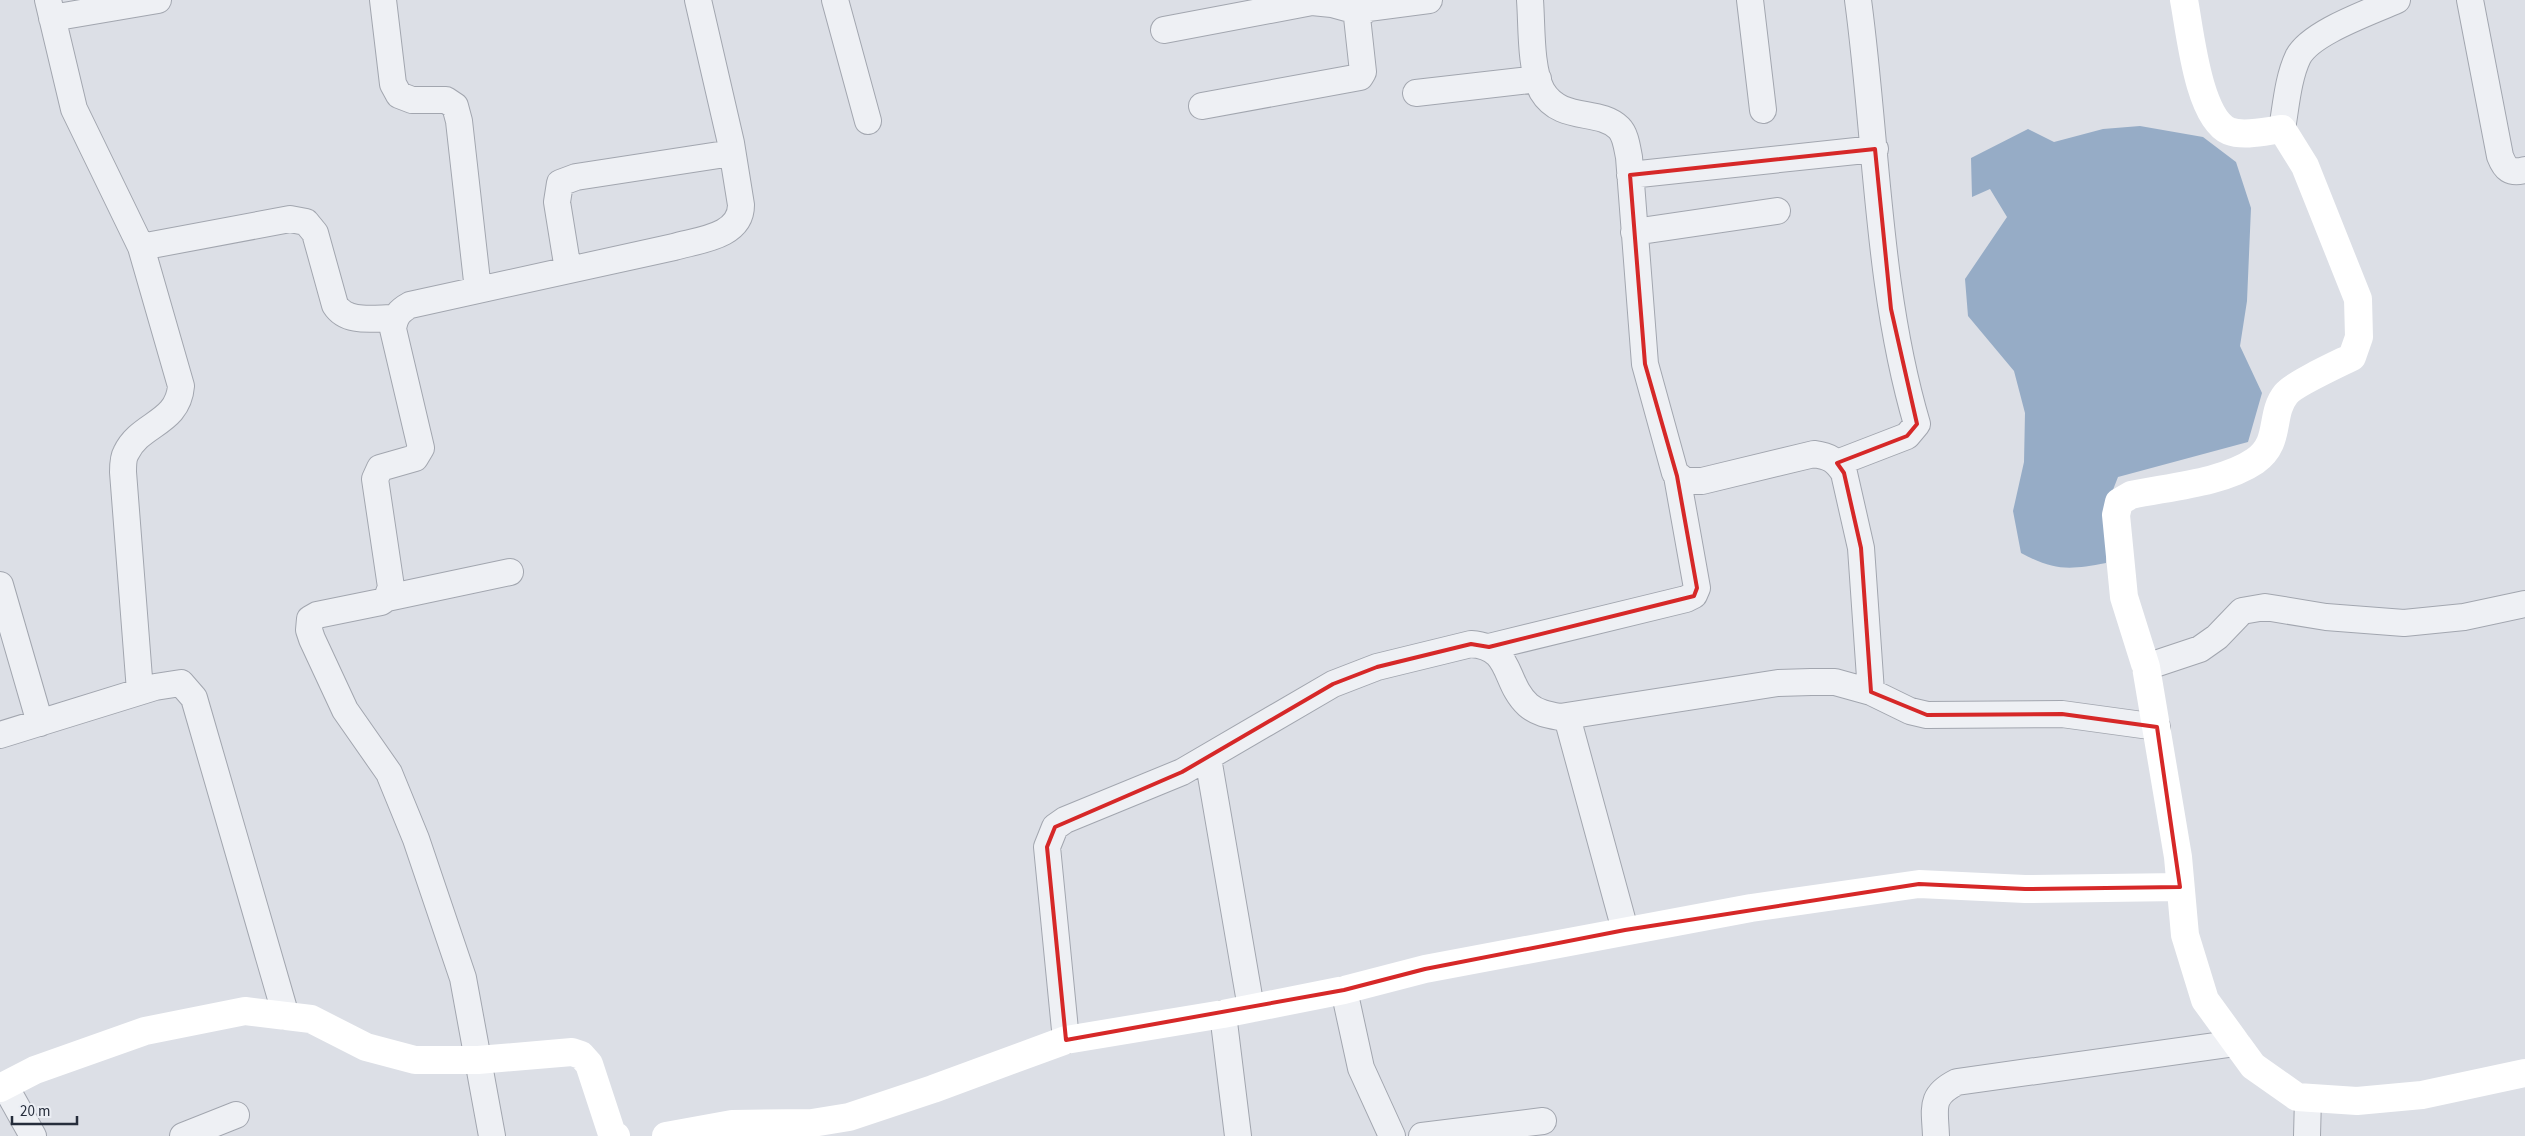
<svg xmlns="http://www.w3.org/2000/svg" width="2525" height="1136" font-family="'Source Sans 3',sans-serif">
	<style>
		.water { fill: #96acc6 }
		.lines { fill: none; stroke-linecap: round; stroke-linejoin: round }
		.street-casing { stroke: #a2a6af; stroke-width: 28 }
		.street { stroke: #eef0f4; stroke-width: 26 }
		.secondary { stroke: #fff; stroke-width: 28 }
		.marked { fill: none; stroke: #d62828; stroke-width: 4; stroke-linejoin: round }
	</style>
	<rect width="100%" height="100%" fill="#dcdfe6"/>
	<path class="water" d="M2140,126l63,11 33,25 15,46 -4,93 -7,45 22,47 -14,49 -130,35 -9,23 -3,63c-37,7 -51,8 -85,-10l-8,-42 11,-49 1,-49 -11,-42 -46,-55 -3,-37 42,-62 -17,-28 -18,8 -1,-39 57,-29 26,13 49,-13z"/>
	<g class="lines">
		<g class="street-casing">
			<path id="street" d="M48,0l26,109 67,138 40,139c-3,38 -41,37 -55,67 -3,5 -3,13 -3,19l17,219
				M383,0l10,84 6,11 13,5h34l9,6 4,15 19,169
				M835,0l33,121
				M1530,0c2,26 0,68 12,91 19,32 57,17 77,37 7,7 8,20 10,29l16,207 30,109 10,8h17l112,-27c15,2 22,6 30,19l17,75 10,144
				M1750,0l13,110
				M2470,0l30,156c5,13 10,18 25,14
				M52,18l106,-18
				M1164,30l148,-28 20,2 29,8
				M1416,93l122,-14
				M1202,106l158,-29 3,-5 -6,-55 11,-9 61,-8
				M2282,129c4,-23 6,-51 16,-72 13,-25 73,-45 99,-57
				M1630,175l245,-26
				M1634,232l143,-21
				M141,247l149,-28 16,3 9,11 20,72c12,19 39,13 60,13
				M568,270l-11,-68 3,-19 16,-6 156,-24
				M1837,463l70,-27 10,-12c-40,-136 -40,-283 -59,-424
				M0,585l40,138
				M387,598l123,-26
				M1489,647l197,-48 8,-4 3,-7 -20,-112
				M2146,667l54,-18 17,-12 25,-26 23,-4 61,10 78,6 60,-6 61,-13
				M1567,717l58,213
				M0,735l155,-48 26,-4 13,15 92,318
				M1208,758l43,250
				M1344,990l17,78 31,68
				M1223,1014l15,122
				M1066,1040l-19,-193 8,-20 10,-7 117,-48 151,-88 44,-17 94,-23c42,3 32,38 57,61 9,8 21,10 32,12l218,-34 33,-1h24l36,10 39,19 17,4 135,-1 95,13
				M5,1086l28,50
				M183,1136l53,-21
				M492,1136l-29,-158 -47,-139 -27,-66 -44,-63 -33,-71 -3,-9 1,-11 7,-4 64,-13 6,-4 4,-11 -16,-108 5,-11 35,-10 6,-10 -28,-119c2,-13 6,-18 17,-24l264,-58c24,-7 67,-10 67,-42l-10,-62 -33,-143
				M1422,1136l121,-15
				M1936,1136c-1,-28 -7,-40 21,-54l279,-39
				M2307,1136l1,-38"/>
		</g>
		<use href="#street" class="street"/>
		<path class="secondary" d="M2184,0c6,31 14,117 45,131 15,6 37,0 53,-2l23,37 53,133 1,38 -7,20c-14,7 -58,27 -66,37 -17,21 -4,48 -31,67 -32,22 -87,26 -124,34l-12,7 -3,13 8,82 22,70 32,190 7,78 20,65 48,66 44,31 60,4 65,-6 103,-22
			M0,1088l35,-18 110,-39 100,-20 66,8 55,28 49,13h63l94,-8 9,3 8,9 23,70 4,2
			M666,1136l66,-12 80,-1 37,-6 84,-28 133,-49 157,-26 121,-24 81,-21 326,-61 168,-24 106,5 155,-2"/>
	</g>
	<path class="marked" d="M1875,149l16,160 26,115 -10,12 -70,27 7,10 17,75 10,144 56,23 135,-1 95,13 23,160 -155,2 -106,-5 -294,46 -200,39 -81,21 -278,50 -19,-193 8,-20 127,-55 151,-88 44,-17 94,-23 18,3 205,-51 3,-8 -20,-112 -32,-112 -15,-189z"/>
	<path d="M12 1116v8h65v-8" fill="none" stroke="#262d3b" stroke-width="2.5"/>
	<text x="20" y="1116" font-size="15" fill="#262d3b" stroke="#ebeef4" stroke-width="4" paint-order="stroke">20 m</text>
</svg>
